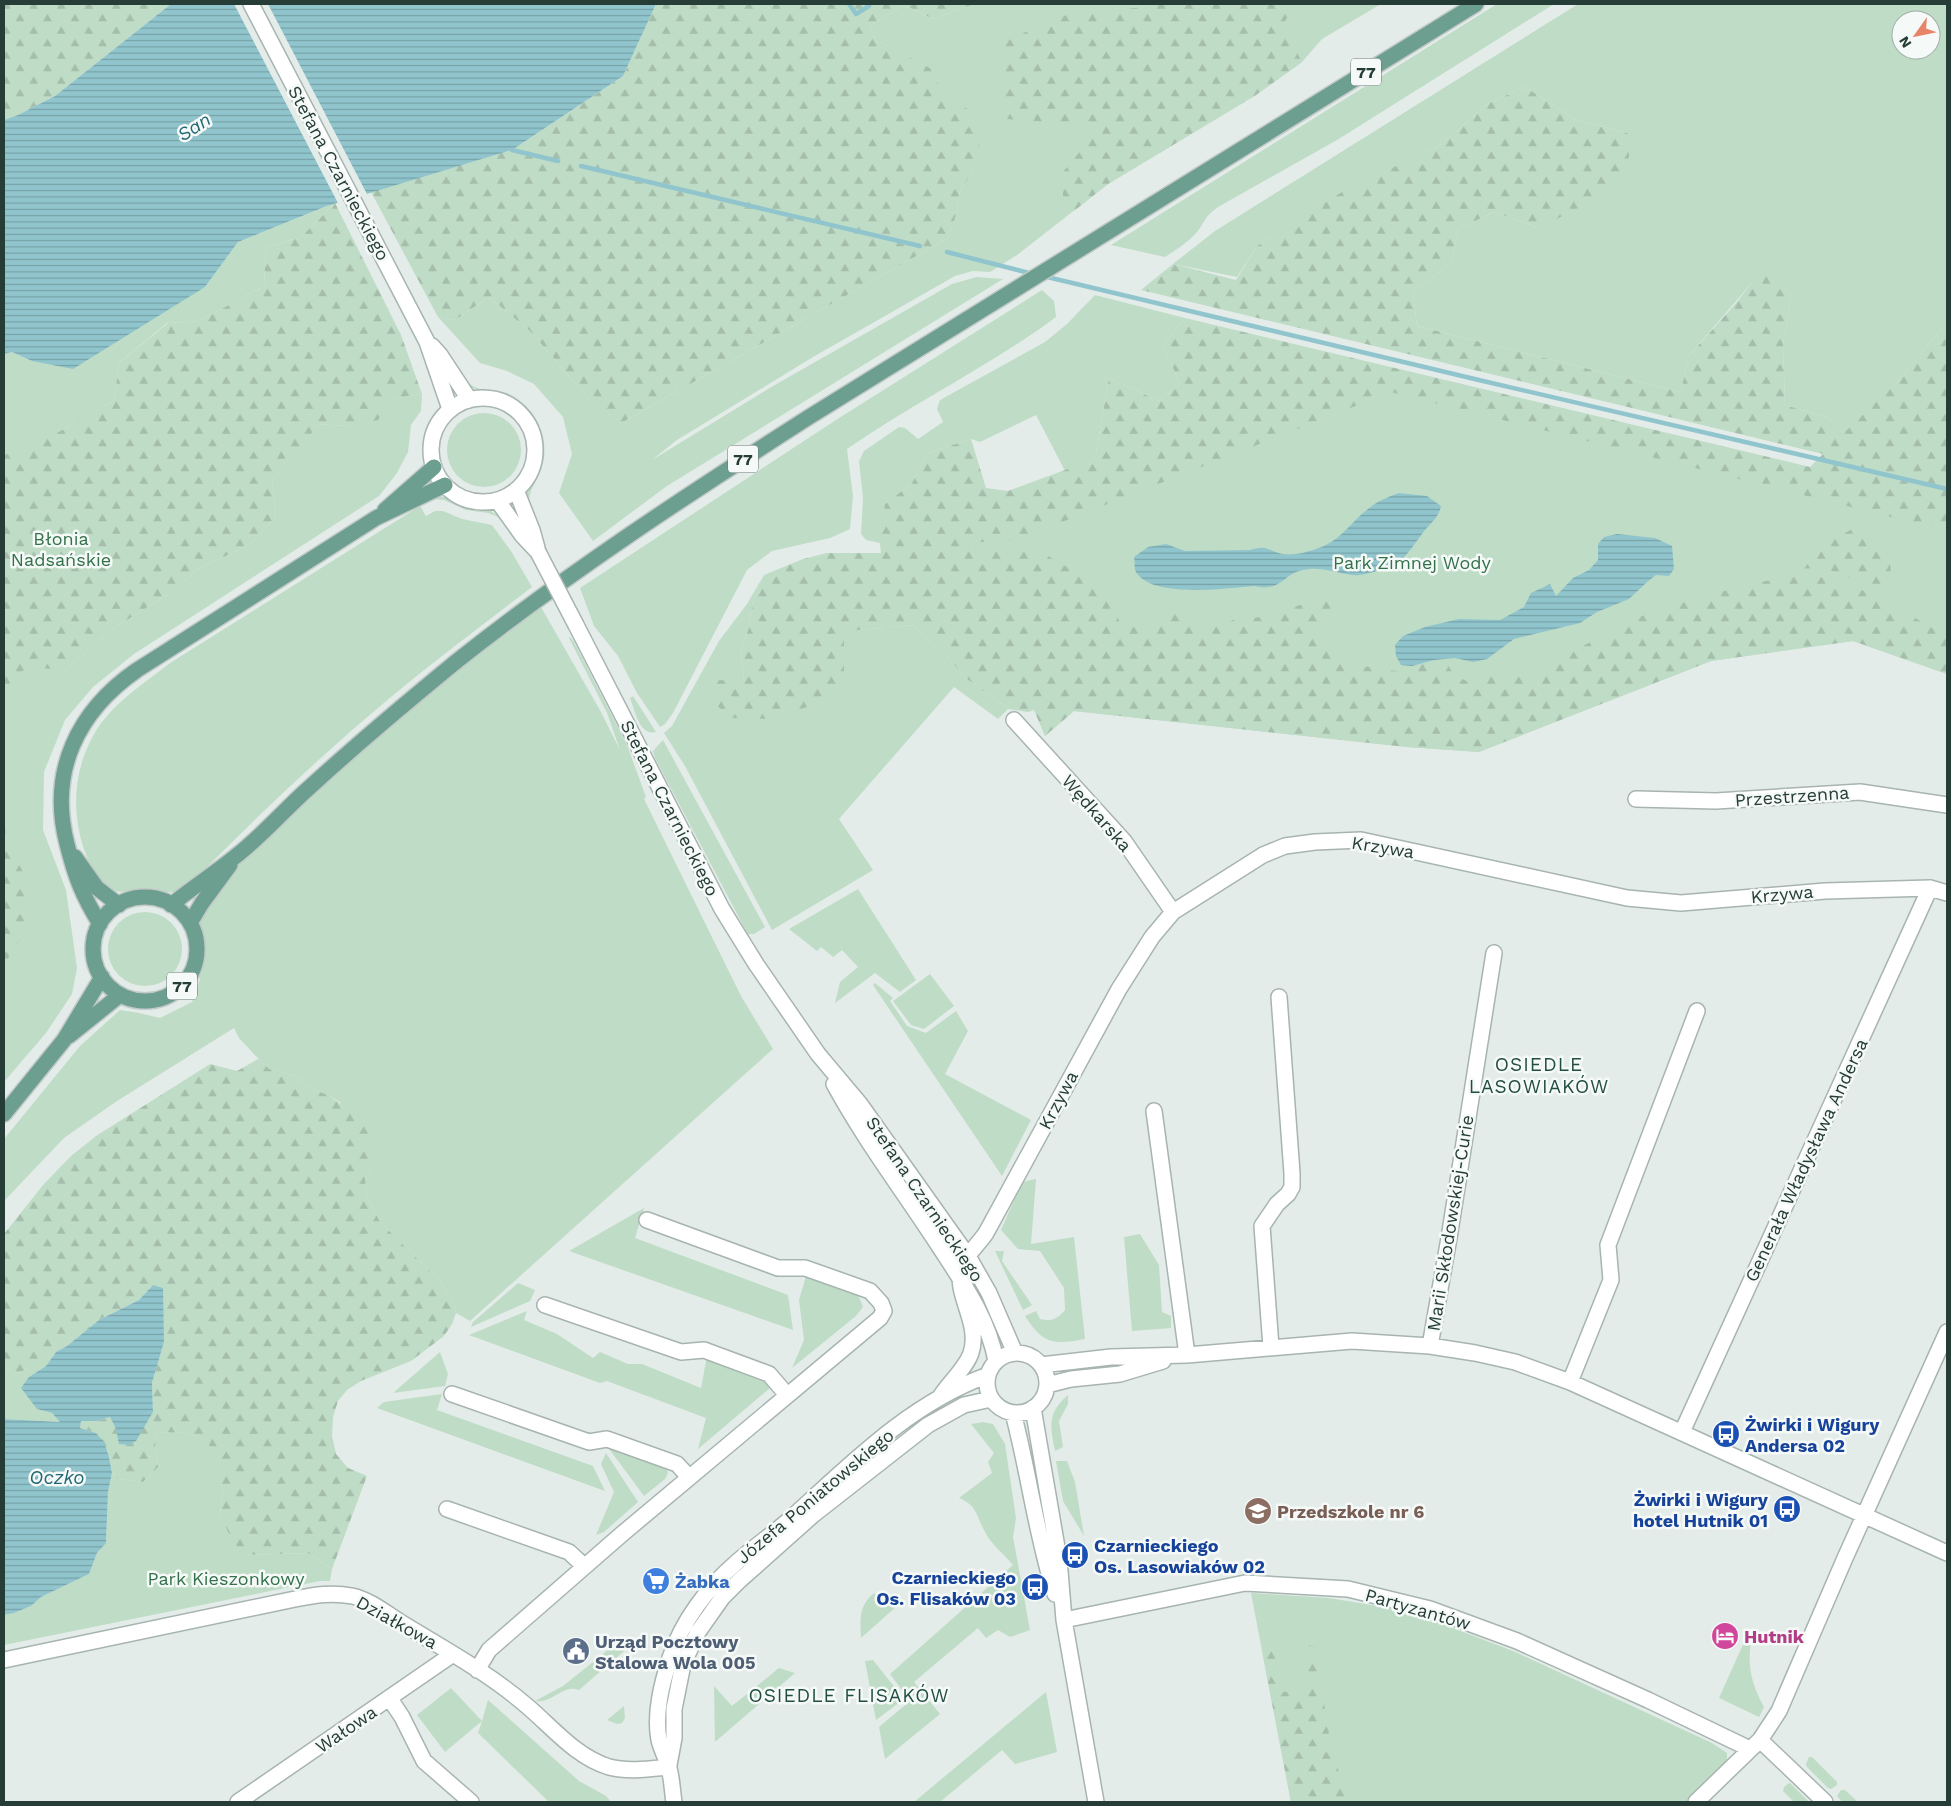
<svg xmlns="http://www.w3.org/2000/svg" width="1951" height="1806" font-family="'Work Sans',sans-serif">
	<style>
		.green { fill: #bfdcc6; fill-rule: evenodd }
		.forest { fill: url(#forest-firs) }
		.water { fill: url(#water-rules) }
		.pier { fill: #e4ece9 }
		.lines { fill: none; stroke-linecap: round; stroke-linejoin: round }
		.stream { stroke: #91c5cd; stroke-width: 4.5 }
		.minor-casing { stroke: #a7b4b0; stroke-width: 18 }
		.major-casing { stroke: #c2c9c7; stroke-width: 18 }
		.minor { stroke: #fff; stroke-width: 15 }
		.major { stroke: #6c9f90; stroke-width: 15 }
		.minor-bridge-casing { stroke: #a7b4b0; stroke-width: 18; stroke-linecap: butt }
		.minor-bridge { stroke: #fff; stroke-width: 15 }
		.labels { text-anchor: middle; dominant-baseline: central; stroke-width: 5; stroke-linejoin: round; paint-order: stroke }
		.shield { fill: #f5f9f7; stroke: #637570; stroke-width: 1 }
		.shield-label { font-size: 16px; font-weight: bold; fill: #253d36 }
		.street-label { font-size: 18px; fill: #253d36; stroke: #f5f9f7 }
		.park-label { font-size: 18px; fill: #327149; stroke: #f5f9f7 }
		.transit-label { font-size: 18px; font-weight: bold; fill: #164399; stroke: #f5f9f7; text-anchor: start }
		.education-label { font-size: 18px; font-weight: bold; fill: #785e54; stroke: #f5f9f7; text-anchor: start }
		.shop-label { font-size: 18px; font-weight: bold; fill: #366cbe; stroke: #f5f9f7; text-anchor: start }
		.hotel-label { font-size: 18px; font-weight: bold; fill: #b23c85; stroke: #f5f9f7; text-anchor: start }
		.service-label { font-size: 18px; font-weight: bold; fill: #4e5e75; stroke: #f5f9f7; text-anchor: start }
		.water-label { font-size: 19px; font-style: italic; fill: #236975; stroke: #f5f9f7 }
		.neighbourhood-label { font-size: 19px; letter-spacing: 1px; fill: #224e42; stroke: #f5f9f7 }
	</style>
	<defs>
		<pattern id="forest-firs" width="22" height="20" patternUnits="userSpaceOnUse" patternTransform="scale(1.25)"><rect width="22" height="20" fill="#bfdcc6"/><path d="M5 1l3.5 6h-7zM16 11l3.5 6h-7z" fill="#a4beab"/></pattern>
		<pattern id="water-rules" width="6" height="5" patternUnits="userSpaceOnUse" patternTransform="scale(1.25)"><rect width="6" height="5" fill="#91c5cd"/><path d="M0 2.5h6" fill="none" stroke="#76a1a7"/></pattern>
	</defs>
	<rect width="100%" height="100%" fill="#e4ece9"/>
	<path class="green" d="M974,4h407l-59,35 -20,23 -46,33 -148,89 -91,71 -27,17 -17,-1 -18,5 -142,81 -136,83 -25,20 121,-74 179,-102 25,-7 26,2 -336,207 -74,55 -34,-48 13,-39 -9,-37 -29,-33 -27,-13 -27,-8 -42,-46 17,3 34,-23 40,33 65,75 29,17 325,-184 8,-23 4,-24 14,-22 -1,-57 -26,-12 -18,-32 -53,-28 -7,-14 35,-21 29,14z
		M1497,4h57l-217,136 -119,67c-11,8 -12,11 -18,21 -9,13 -23,21 -35,29l-54,-12z
		M1578,4h369v318l-48,58 -54,54 -19,-17 -41,-12 -2,-60 8,-50 -30,-23 -73,85 -7,35 -264,-66 -4,-33 39,-31 6,-33 36,-17 45,16 89,-95 -52,-13 -51,-33 -36,16 -50,43 -91,43 -91,57 -20,31 -64,-13 42,-33zM1901,20h30v30h-30z
		M335,203l-34,34 -35,11 -2,38 -65,35 -32,2 -48,40 -5,38 -55,31 7,238 45,-40 56,-35 31,-26 51,-24 27,-28 -4,-38 29,-20 14,-35 35,2 42,-27 30,-5 -1,17 -10,14 -3,27 -11,21 -18,23 -245,158 -41,33 -28,33 -21,52 -1,58 23,60 11,78 -5,26 -26,39 -42,49v-728l8,-2 20,9 173,-74 33,-45z
		M1042,290l12,11 2,16c-66,49 -141,85 -209,132l6,47 -3,33 -20,9 -58,13 -25,19 -74,143 -8,11 -5,3 -23,-34 -19,-37 -24,-30 -14,-38 259,-170z
		M1095,295l90,23 -22,27 17,39 -21,17 -50,-23 -14,81 -30,12 -29,-56 -56,27 -9,-3 -43,14 -16,30 -27,21 -5,39 -14,-3 -5,-6 2,-36 -4,-37 5,-10 35,-24 6,1 13,11 25,-17 -6,-13 3,-9 105,-58 22,-18z
		M1398,369l549,132v173l-94,-33 -142,20 -232,91 -72,-5 -333,-36 -29,25 -79,-200z
		M466,383c5,1 9,5 14,6 9,1 18,1 27,4 28,12 44,45 35,74 -3,12 -14,23 -13,36 -1,-3 -3,-5 -3,-8 0,-4 5,-10 7,-14 7,-13 11,-26 8,-41 -3,-25 -23,-42 -46,-47 -11,-3 -20,-1 -29,-10z
		M447 450a37 37 0 1 1 74 0a37 37 0 1 1-74 0Z
		M435,497h9l24,10 23,4 10,7 -13,-5 -22,-3 -22,-10 -12,-1z
		M420,506l6,10 9,-5h8l19,8 30,6 19,26 21,36c-47,36 -95,72 -141,110 -72,60 -139,124 -205,191 -13,7 -26,3 -41,3 -11,-1 -22,3 -33,-1 -11,-5 -17,-16 -22,-26 -19,-41 -19,-88 3,-128 17,-31 50,-52 77,-73z
		M764,575l-12,29 -3,23 -8,24 3,30 100,6 -1,-52 15,-5 55,-5 33,31 21,23 41,30 -10,10 -44,-32 -115,132 34,51 -101,60 -87,-164 -21,-33 8,-7 47,-85 28,-37z
		M537,600l64,112 19,38 -13,-37 -38,-75 1,-1 4,5 53,103 19,52 -2,2 97,197 32,53 -303,272 -14,-8 -4,-15 -13,-18 -59,-58 -13,-25 -2,-20 10,-14 -35,-61 -12,-7 -16,-6 -19,-14 -25,-6 -29,-31 -5,-10 -117,73 -53,37 -60,63v-62l76,-93 40,-36 19,3 21,5 32,-16 8,-23 -6,-10 3,-20 -4,-20 44,-73z
		M633,696l23,36c-17,4 -21,-22 -26,-34z
		M663,740l102,187 -11,7h-6l-3,-5 -90,-171 -2,-7z
		M858,889l58,91 -16,12 -25,-19 -40,30 5,-21 18,-15 -16,-17 -9,7 -12,-10 -4,4 -28,-22z
		M108 949a37 37 0 1 1 74 0a37 37 0 1 1-74 0Z
		M930,974l24,32 -30,23 -13,-4 -18,-24z
		M875,983l18,15 -3,3 17,25 19,7 30,-22 12,20 -23,43 86,46 -29,56 -129,-191z
		M1036,1179l-5,65 43,-7 11,102c-32,6 -42,5 -60,-23l11,-5 4,8c12,3 17,0 25,-9l-1,-22 -24,-37 -22,-2 -17,-19 21,-48z
		M644,1208l-9,30 153,57 5,35 -224,-79z
		M1140,1234l19,31 3,47 9,4v12l-39,3 -8,-94z
		M995,1251h9l-2,10 30,44 -9,5z
		M807,1273l43,16 9,8 4,10 -7,9 -64,52 12,-28 -5,-40z
		M518,1283l17,7 -5,11 -59,26 2,-5z
		M527,1311l-3,9 33,14 36,24 7,-6 28,12h14l59,24 6,-32 61,22 3,6 -1,4 -72,61 8,-31 -99,-37 -7,2 -131,-48z
		M56,1352l-10,14 -17,11 8,32 15,4 9,9 -57,-3v-51l15,5z
		M440,1352l8,22 -3,12 -52,7z
		M442,1394l-5,16 156,56 12,25 -228,-83 7,-6z
		M1068,1395v9l-9,17 4,26 -8,4c-5,-25 -8,-38 13,-56z
		M983,1422l10,2 12,20 11,74 -3,19 17,93 -20,7 -12,-7 -12,8 -8,-10 -64,54 26,32 -55,45 -6,-32 31,-26 -20,-27 123,-109c-8,-10 -23,-22 -28,-33 -9,-16 -7,-26 -26,-34l33,-25 -4,-11 6,-9 -23,-29z
		M157,1432l29,1 23,8 14,49 -3,25 23,40 65,-2 24,16 -2,12h-10l-316,64v-30l10,-2 17,-7 10,-9 48,-23 8,-21 9,-11 2,-50 4,-19 6,6 25,3 15,-15 -3,-19z
		M607,1446l59,21 2,6 -3,6 -21,17z
		M606,1453l32,49 -34,30 -8,3 18,-43 -13,-28z
		M1056,1461h11l8,21 9,54 -21,-35z
		M874,1593l8,9 8,-6 7,10 -36,32c-1,-19 -2,-33 13,-45z
		M1251,1593l78,5 79,13 105,40 199,92 15,10v9l-41,40h-395z
		M623,1638l7,8 -51,44c-17,-6 -26,14 -44,11l28,-15z
		M1745,1640l6,2c-4,24 1,44 13,65l-5,10 -40,-19z
		M873,1660l31,39 -28,21 -11,-59z
		M779,1668l16,5 -80,69 -1,-56 18,20z
		M451,1688l31,33 6,-21 91,81 27,15 5,6h-62l-71,-69 4,-12 -37,31 -28,-37z
		M1046,1692l11,60 -42,12 -13,-14 -62,52h-26z
		M624,1706l1,12 -3,5 -5,1 -10,-4z
		M1809,1757h3l25,25v3l-6,4 -3,-1 -21,-21 -1,-3z
		M1789,1783l2,1 18,18h-15l-11,-11 1,-4z
		M1841,1790h4l13,12h-16l-5,-6z"/>
	<path class="forest" d="M4,4h167l-116,92 -37,19 -14,5z
		M656,4h318l-41,15 -29,-14 -35,21 7,14 54,28 17,32 26,11 9,21 -8,37 -14,22 -4,24 -8,23 -325,184 -10,3 -19,-20 -65,-75 -40,-33 -34,23 -17,-3 -67,-125 141,-42 111,-74z
		M1170,4h125l-12,21 19,37 -46,33 -148,89 -34,27h-11v-39l27,-33 -10,-14 -73,-6 -7,-34 2,-42 59,-27z
		M1525,87l51,33 52,13 1,24 -21,36 -69,35 -45,-16 -36,17 -6,33 -39,31 4,33 264,66 7,-35 48,-54 25,-32 30,24 -8,50 2,60 41,12 18,16 55,-53 48,-58v209l-556,-139 -372,147 -49,4 2,8 43,-3 14,-3 78,45 2,12 12,22 24,5 26,-16 48,14 18,-9 29,-1 56,-20 19,12 -22,24 10,21 34,12 47,7 13,-11 22,-3 9,17 16,6 18,-7 50,-3 27,-17 85,-43 99,-28 34,-6 28,-2 15,2 19,6 35,13 67,40v37l-94,-33 -142,20 -232,91 -72,-5 -333,-36 -29,25 -11,-26 -6,2 -20,-3 -41,-30 -21,-23 -33,-31 -55,5 -14,5v52l-32,18 -38,14 -46,-1 -17,-20 6,-18 27,1 -3,-30 8,-24 3,-23 12,-29 39,-16 24,-6h54l-2,-17 6,-32 27,-21 16,-30 43,-14 15,49 22,3 87,-32 14,-81 50,23 21,-17 -17,-39 22,-27 625,149 13,-13 -682,-164 32,-26 63,16 21,-34 88,-56 94,-44 50,-43z
		M335,203l66,132 21,59 -30,5 -14,21 -28,6 -35,-2 -13,35 -30,20 4,38 -27,28 -51,24 -31,26 -56,35 -45,40 -39,-3 -23,22v-234l26,-7 84,-47 5,-38 49,-40 31,-2 65,-35 2,-38 35,-11z
		M1852,529c24,0 42,23 38,47 -1,7 -4,13 -6,20 -21,-11 -45,-27 -69,-28 -11,0 -22,3 -32,4l9,-9z
		M4,810l2,30 25,47 -6,22 -2,25 -19,31z
		M258,1059l11,10 24,6 19,14 16,6 32,22 9,17 5,17 1,12 -10,14 2,20 13,25 59,58 13,18 4,15 -4,11 -8,12 -33,25 -50,20 -14,9 -9,11 -5,16 -1,19 4,18 12,14 19,8 -35,93 -24,-16 -65,2 -12,-17 -11,-23 3,-25 -15,-49 -22,-8 -29,-1 -2,16 3,19 -15,15 -25,-3 -6,-6 -3,-16 -13,-24 -16,-5 1,-8 16,1 13,-4 6,12 37,-17 -1,-29 12,-41 -11,-57 -14,15 -40,20 -32,26 -48,27 -15,-5v-134l39,-49 28,-29 25,-20 114,-72 27,7z
		M1301,1644l16,3v13l12,74 11,43 13,25h-62l-29,-151 14,-3 7,44 24,-3z"/>
	<path class="water" d="M171,4h485l-33,72 -111,74 -185,56 -89,36 -33,45 -132,82 -41,-8 -20,-9 -8,2v-234l14,-5 37,-19z
		M1399,493l28,3 14,10c-2,12 -12,18 -19,28 -6,8 -14,20 -22,27 -9,6 -37,16 -48,14 -17,-2 -31,-9 -49,-5 -21,4 -20,22 -49,16 -26,2 -102,13 -118,-14 -2,-3 -1,-11 -2,-15l14,-10 18,-3 19,7 65,-1c18,-6 17,1 33,4 12,2 29,-3 41,-8 18,-8 29,-26 44,-37 9,-8 20,-12 31,-16z
		M1617,534l38,4 17,8 2,23 -5,7 -13,-1 -9,7 -18,17 -32,13 -17,11 -66,16 -27,20 -14,3 -18,-4 -21,2 -22,6 -11,-1 -5,-9 -1,-11 8,-9 22,-9 34,-8 41,1 24,-13 7,-14 19,-9 6,12 17,-18 16,-8 9,-10v-16l6,-7z
		M153,1285l10,3 1,54 -12,41 1,29 -17,29 -7,4 -10,-1 -3,-15 -6,-12 -13,4h-16l-1,7 16,5 8,9 5,15 3,16 -4,19 -2,51 -9,10 -8,21 -48,23 -10,9 -17,7 -10,2v-196l56,3 -8,-9 -15,-4 -16,-21 8,-11 17,-11 10,-14 11,-6 32,-26 40,-20z"/>
	<path class="pier" d="M234,4h34l100,192 -29,9z"/>
	<g class="lines">
		<path class="stream" d="M849,4l7,10 13,-8 -1,-2
			M512,150l46,11
			M581,166l339,80
			M947,252l86,22
			M1043,276l440,105 464,108"/>
		<g class="minor-casing">
			<path id="minor" d="M251,4l176,338 23,67
				M432,346l8,9 29,44
				M431 450a52 52 0 1 1 104 0a52 52 0 1 1-104 0Z
				M516,490l16,40 5,18
				M497,500l25,35 16,17
				M576,625l146,284 34,55 62,90 42,50 108,152 21,37 26,60
				M1014,720l110,121 49,71
				M1636,799l80,2 144,-9 87,13
				M834,1084c31,57 70,108 105,162 24,37 49,72 57,115
				M1154,1111l33,244
				M545,1305l136,47 23,-2 65,24 18,21
				M1430,1346l19,-108 45,-285
				M1271,1347l-9,-121 15,-22 11,-10 4,-7v-14l-13,-176
				M987 1383a30 30 0 1 1 60 0a30 30 0 1 1-60 0Z
				M1041,1365l70,-8 76,-2 165,-14 78,5 45,7 40,9 55,20 377,171
				M1570,1382l41,-102 -3,-35 89,-234
				M1047,1385l24,-6 49,-5 43,-13
				M452,1394l137,48 18,-3 70,25 12,13
				M940,1397c8,-13 26,-29 31,-44 10,-31 -18,-59 -9,-86 5,-14 16,-22 24,-34l133,-244 33,-52 21,-25 90,-57 22,-9 30,-4 46,-2 266,58 54,5 144,-12 105,-3 17,5
				M1033,1408l26,151 5,61 32,182
				M1013,1413c16,60 23,122 42,181
				M1682,1432l248,-544
				M447,1509l122,43 15,14
				M1064,1620l181,-37 103,6 82,20 87,32 131,59 102,49
				M4,1660l291,-61c20,-4 37,-7 57,-3 19,4 36,19 53,29 41,25 85,49 122,81 26,22 49,51 82,61 19,5 40,2 60,0
				M477,1670l12,-20 133,-116 258,-216 4,-7 -3,-8 -11,-12 -65,-23h-27l-131,-48
				M390,1699l12,18 22,44 47,41
				M1760,1740l65,62
				M669,1765l5,-27v-29l9,-45 15,-32 24,-34 18,-18 73,-65 115,-90 36,-20 27,-6
				M238,1802l215,-148
				M674,1802c-2,-12 -2,-26 -6,-37 -3,-9 -7,-17 -9,-25 -5,-27 3,-57 11,-82 12,-37 38,-71 67,-96 17,-15 36,-28 53,-43 61,-55 119,-115 198,-144
				M1696,1802l64,-62 19,-29 66,-153 102,-226"/>
		</g>
		<g class="major-casing">
			<path id="major" d="M385,510l49,-43
				M75,857l22,31 22,17
				M93 949a52 52 0 1 1 104 0a52 52 0 1 1-104 0Z
				M171,905c21,-17 44,-32 65,-49 26,-20 49,-47 74,-69 47,-43 97,-85 147,-126 112,-89 232,-167 352,-244l667,-413
				M190,923l12,-20 28,-38
				M100,924c-18,-29 -25,-48 -33,-80 -19,-73 11,-133 70,-174l239,-152 69,-33
				M69,1036l51,-41
				M4,1114l60,-74 38,-63"/>
		</g>
		<use href="#minor" class="minor"/>
		<use href="#major" class="major"/>
		<g class="minor-bridge-casing">
			<path id="minor-bridge" d="M538,552l38,73"/>
		</g>
		<use href="#minor-bridge" class="minor-bridge"/>
	</g>
	<defs>
		<g id="bus-disc" transform="scale(1.4375)"><circle r="9.5" fill="#1a4fb4" stroke="#f5f9f7"/><path d="M-5-6H5V4H4V6H2V4H-2V6H-4V4H-5ZM-3.5-4V0h7V-4ZM-3.5 1.2v1.5H-2V1.2ZM2 1.2v1.5H3.5V1.2Z" fill="#fff"/></g>
		<g id="school-disc" transform="scale(1.4375)"><circle r="9.5" fill="#8d6e63" stroke="#f5f9f7"/><path d="M0-5L7-2L0 1L-7-2ZM-4 1L0 2.5L4 1V4Q0 6-4 4Z" fill="#fff"/></g>
		<g id="supermarket-disc" transform="scale(1.4375)"><circle r="9.5" fill="#3f7fe0" stroke="#f5f9f7"/><path d="M-6-5.5h2.5l.6 2H6L4.5 2H-2.5L-4.4-4H-6ZM-1.5 3.2a1.3 1.3 0 1 0 .1 0ZM3 3.2a1.3 1.3 0 1 0 .1 0Z" fill="#fff"/></g>
		<g id="hotel-disc" transform="scale(1.4375)"><circle r="9.5" fill="#d1479c" stroke="#f5f9f7"/><path d="M-6-4.5h1.5V1H6V5H4.5V3h-9V5H-6ZM-4 0a1.8 1.8 0 1 1 3.6 0ZM.5 0V-2.5h3Q6-2.5 6 0Z" fill="#fff"/></g>
		<g id="civic-disc" transform="scale(1.4375)"><circle r="9.5" fill="#5c6f8a" stroke="#f5f9f7"/><path d="M-.6-6.5H3V-4.5H.6V-3L4-1V1h2V6H-6V1h2V-1L-.6-3ZM-1.2 2.5V6h2.4V2.5Z" fill="#fff"/></g>
	</defs>
	<g fill-rule="evenodd">
		<use href="#bus-disc" x="1726" y="1434"/>
		<use href="#bus-disc" x="1787" y="1509"/>
		<use href="#school-disc" x="1258" y="1511"/>
		<use href="#bus-disc" x="1075" y="1555"/>
		<use href="#supermarket-disc" x="656" y="1581"/>
		<use href="#bus-disc" x="1035" y="1587"/>
		<use href="#hotel-disc" x="1725" y="1636"/>
		<use href="#civic-disc" x="576" y="1651"/>
	</g>
	<g class="labels">
		<g class="shield">
			<rect x="1351" y="58.5" width="30" height="27" rx="4"/>
			<rect x="728" y="445.5" width="30" height="27" rx="4"/>
			<rect x="167" y="972.5" width="30" height="27" rx="4"/>
		</g>
		<g class="shield-label">
			<text x="1366" y="72">77</text>
			<text x="743" y="459">77</text>
			<text x="182" y="986">77</text>
		</g>
		<g class="street-label">
			<text transform="translate(339 173) rotate(62)">Stefana Czarnieckiego</text>
			<text transform="translate(1792 796) rotate(-4)">Przestrzenna</text>
			<text transform="translate(670 808) rotate(63)">Stefana Czarnieckiego</text>
			<text transform="translate(1097 813) rotate(49)">Wędkarska</text>
			<text transform="translate(1383 847) rotate(9)">Krzywa</text>
			<text transform="translate(1782 894) rotate(-5)">Krzywa</text>
			<text transform="translate(1058 1100) rotate(-62)">Krzywa</text>
			<text transform="translate(1806 1160) rotate(-65)">Generała Władysława Andersa</text>
			<text transform="translate(925 1199) rotate(56)">Stefana Czarnieckiego</text>
			<text transform="translate(1450 1223) rotate(-81)">Marii Skłodowskiej-Curie</text>
			<text transform="translate(815 1496) rotate(-40)">Józefa Poniatowskiego</text>
			<text transform="translate(1418 1609) rotate(16)">Partyzantów</text>
			<text transform="translate(397 1622) rotate(29)">Działkowa</text>
			<text transform="translate(346 1729) rotate(-34)">Wałowa</text>
		</g>
		<g class="park-label">
			<text x="61" y="538">Błonia<tspan x="61" dy="21">Nadsańskie</tspan></text>
			<text x="1412" y="562">Park Zimnej Wody</text>
			<text x="226" y="1578">Park Kieszonkowy</text>
		</g>
		<g class="transit-label">
			<text x="1745" y="1424">Żwirki i Wigury<tspan x="1745" dy="21">Andersa 02</tspan></text>
			<text x="1768" y="1499" text-anchor="end">Żwirki i Wigury<tspan x="1768" dy="21">hotel Hutnik 01</tspan></text>
			<text x="1094" y="1545">Czarnieckiego<tspan x="1094" dy="21">Os. Lasowiaków 02</tspan></text>
			<text x="1016" y="1577" text-anchor="end">Czarnieckiego<tspan x="1016" dy="21">Os. Flisaków 03</tspan></text>
		</g>
		<g class="education-label">
			<text x="1277" y="1511">Przedszkole nr 6</text>
		</g>
		<g class="shop-label">
			<text x="675" y="1581">Żabka</text>
		</g>
		<g class="hotel-label">
			<text x="1744" y="1636">Hutnik</text>
		</g>
		<g class="service-label">
			<text x="595" y="1641">Urząd Pocztowy<tspan x="595" dy="21">Stalowa Wola 005</tspan></text>
		</g>
		<g class="water-label">
			<text transform="translate(194 127) rotate(-33)">San</text>
			<text x="57" y="1477">Oczko</text>
		</g>
		<g class="neighbourhood-label">
			<text x="1539" y="1064">OSIEDLE<tspan x="1539" dy="22">LASOWIAKÓW</tspan></text>
			<text x="849" y="1695">OSIEDLE FLISAKÓW</text>
		</g>
	</g>
	<rect width="1951" height="1806" fill="none" stroke="#253d36" stroke-width="10"/>
	<g transform="translate(1916 35) rotate(237)"><circle r="24" fill="#f5f9f7" stroke="#a2aeaa"/>
	<path d="M0-4L9 19L0 12L-9 19Z" fill="#e78467"/>
	<text y="-8" font-size="14" font-weight="bold" text-anchor="middle" fill="#253d36">N</text>
	</g>
</svg>
